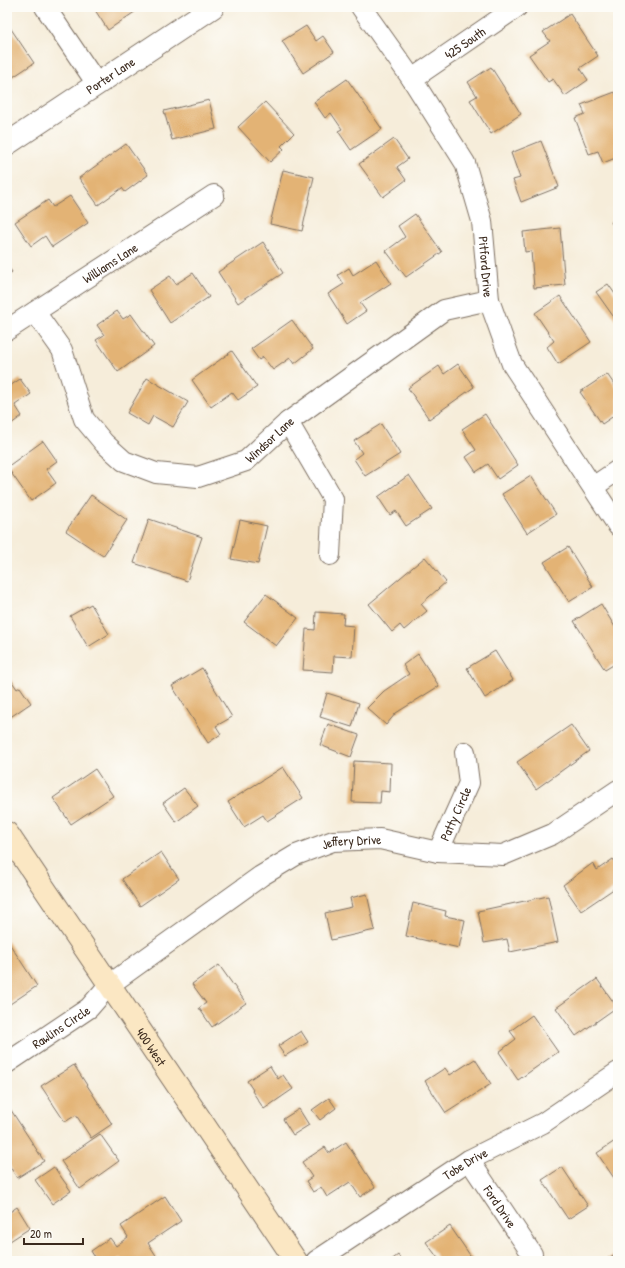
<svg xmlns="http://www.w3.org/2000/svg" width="625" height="1268" font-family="'Patrick Hand',sans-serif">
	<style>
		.building { fill: #e3b374 }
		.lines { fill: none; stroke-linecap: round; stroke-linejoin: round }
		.minor-casing { stroke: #7c6e60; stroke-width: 22 }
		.tertiary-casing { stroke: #7c6e60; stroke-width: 24 }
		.secondary-casing { stroke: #7c6e60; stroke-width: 24 }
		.minor { stroke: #fff; stroke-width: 20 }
		.tertiary { stroke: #fff; stroke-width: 22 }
		.secondary { stroke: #fbe7c3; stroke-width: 22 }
		.labels { text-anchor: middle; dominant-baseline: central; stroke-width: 3.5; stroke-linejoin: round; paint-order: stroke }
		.street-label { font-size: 13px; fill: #3b2a1e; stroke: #fdfcf7 }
	</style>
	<rect width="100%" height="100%" fill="#fdfcf7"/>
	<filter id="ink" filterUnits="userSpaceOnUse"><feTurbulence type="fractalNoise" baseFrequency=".025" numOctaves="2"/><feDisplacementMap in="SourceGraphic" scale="8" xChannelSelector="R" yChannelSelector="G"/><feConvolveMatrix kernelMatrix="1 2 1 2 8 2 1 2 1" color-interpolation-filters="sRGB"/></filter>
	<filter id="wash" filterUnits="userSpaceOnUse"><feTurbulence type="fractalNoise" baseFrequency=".012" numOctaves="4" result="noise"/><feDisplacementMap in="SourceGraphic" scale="16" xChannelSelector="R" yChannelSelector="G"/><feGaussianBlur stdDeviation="0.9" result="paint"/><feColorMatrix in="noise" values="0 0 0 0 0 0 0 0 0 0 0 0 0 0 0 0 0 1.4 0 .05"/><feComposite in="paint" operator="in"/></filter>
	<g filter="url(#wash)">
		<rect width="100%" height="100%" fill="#f6edda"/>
		<g id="blocks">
			<path class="building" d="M93,7h49l-34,23z
				M570,14l28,42 -18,12 8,12 -23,16 -12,-17 -5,3 -19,-27 21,-14 -7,-9z
				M7,23l27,40 -24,16 -3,-4z
				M306,26l10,15 7,-5 11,16 -31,21 -21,-32z
				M491,67l30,47 -30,20 -21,-34 7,-4 -9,-14z
				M347,79l35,50 -31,21 -13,-19 4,-2 -11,-16 -6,5 -11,-16z
				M615,92l3,7v58l-15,6 -5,-12 -9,3 -14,-36 10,-4 -4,-9z
				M209,100l7,29 -44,11 -8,-29z
				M265,102l29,31 -13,13 3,3 -14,13 -32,-35z
				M394,139l14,20 -11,8 9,13 -23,17 -24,-33z
				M541,141l18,46 -38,15 -8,-22 7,-2 -9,-25z
				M126,144l22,31 -23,17 -3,-4 -24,17 -19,-27z
				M283,170l31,7 -12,54 -32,-7z
				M70,196l18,27 -36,24 -7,-11 -14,10 -16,-24 33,-22 5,7z
				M618,211v16l-7,-4z
				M415,214l27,38 -36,25 -20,-26 19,-14 -7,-11z
				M560,228l5,57 -31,3 -3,-37 -6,1 -2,-20z
				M263,242l20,31 -45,30 -20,-31z
				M376,260l15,23 -31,20 6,8 -19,13 -19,-30 16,-10 -6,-9 11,-7 4,7z
				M7,265l5,7 -5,4z
				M193,273l16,24 -39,26 -21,-33 21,-14 6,8z
				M608,284l7,10 3,-2v31l-22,-31z
				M560,296l31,46 -33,22 -11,-17 7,-6 -19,-28z
				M117,311l6,8 8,-5 23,32 -36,26 -22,-32 8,-5 -7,-10z
				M292,320l21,29 -19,15 -4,-6 -17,12 -10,-13 -4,3 -8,-11z
				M232,351l25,36 -19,13 -6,-8 -21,15 -19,-27z
				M458,364l16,23 -45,32 -21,-31 31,-22 5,8z
				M607,374l11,16v23l-16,11 -22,-32z
				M147,378l41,24 -15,25 -20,-11 -5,9 -21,-12z
				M20,379l11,15 -16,11 7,11 -15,11v-39z
				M485,414l33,51 -20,14 -10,-15 -12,8 -10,-15 10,-7 -14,-21z
				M381,424l19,30 -35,22 -11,-17 8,-6 -8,-12z
				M43,441l14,20 -11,8 10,14 -25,18 -24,-34z
				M409,475l23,34 -26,17 -10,-15 -6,4 -12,-18z
				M531,476l25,38 -29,19 -25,-39z
				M91,495l36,25 -24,36 -37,-25z
				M149,519l53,18 -15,44 -53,-18z
				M240,520l27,6 -9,38 -27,-5z
				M568,547l25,40 -24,15 -25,-40z
				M425,557l21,25 -25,22 6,7 -23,19 -4,-5 -8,7 -23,-28z
				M266,594l32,24 -22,28 -32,-24z
				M91,604l18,30 -21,13 -18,-31z
				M601,604l17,28v30l-13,8 -31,-49z
				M316,612l28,2 -1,11 11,1 -2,31 -18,-1 -1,16 -30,-2 3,-41 9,1z
				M495,651l18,29 -28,18 -18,-30z
				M418,654l21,32 -43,27 -10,12 -19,-17 17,-17 25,-17 -6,-9z
				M202,668l30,49 -16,9 5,8 -13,9 -36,-57z
				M7,674l10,15 3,-2 11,16 -22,15 -2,-3z
				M327,693l32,10 -7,24 -32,-10z
				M328,724l31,11 -8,22 -31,-12z
				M571,725l18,26 -53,38 -19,-27z
				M354,761l37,2 -1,29 -9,-1 -1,12 -28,-1z
				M283,767l20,31 -36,23 -4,-6 -19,12 -16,-25z
				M95,769l18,27 -42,28 -18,-26z
				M184,788l14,18 -22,16 -13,-19z
				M161,852l18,27 -39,27 -18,-27z
				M613,859l5,7v20l-37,25 -18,-26 30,-22 4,7z
				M367,894l8,36 -44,10 -6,-27 27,-6 -2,-9z
				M548,896l10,46 -48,10 -3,-13 -23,4 -6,-32z
				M413,903l33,8 -1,5 20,4 -6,28 -53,-12z
				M7,940l30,46 -30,20z
				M219,965l27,38 -34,24 -13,-19 7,-5 -14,-19z
				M597,979l20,28 -41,29 -20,-28z
				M532,1015l26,37 -40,28 -19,-28 17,-13 -6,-8z
				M301,1031l7,11 -23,14 -7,-10z
				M475,1059l16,25 -45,29 -21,-32 20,-13 5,7z
				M74,1065l38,59 -21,14 -15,-23 -11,7 -24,-36z
				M270,1066l8,13 5,-4 10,14 -29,20 -12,-18 1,-1 -6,-9z
				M329,1098l7,10 -16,12 -8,-10z
				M7,1104l37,57 -27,17 -10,-16z
				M299,1109l10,16 -16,10 -10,-16z
				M100,1134l19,27 -39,28 -19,-28z
				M618,1139v36l-4,3 -17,-25z
				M346,1142l29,45 -15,10 -10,-15 -23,15 -6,-10 -8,5 -7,-11 6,-4 -10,-15 23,-15 4,6z
				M54,1167l17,24 -19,13 -17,-24z
				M562,1167l26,39 -20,13 -26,-39z
				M165,1196l16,25 -33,22 9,14 -5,4h-30l-2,-3 -5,3h-18l-6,-10 19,-13 6,8 12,-9 -7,-11z
				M17,1207l13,21 -23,15v-29z
				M450,1226l24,35h-34l-14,-19z
				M618,1252v9h-10l-1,-2z
				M398,1255l4,6h-12z"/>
		</g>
	</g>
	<g filter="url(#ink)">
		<use href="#blocks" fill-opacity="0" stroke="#7c6e60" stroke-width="1"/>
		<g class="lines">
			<g class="minor-casing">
				<g id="minor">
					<path d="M45,7l52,77"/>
					<path id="s1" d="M361,7l51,72 53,84 17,58 7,79 23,64 106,162"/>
					<path id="s2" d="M412,79l105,-72"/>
					<path id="s3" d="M35,312l27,38 22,69 20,24 20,18 32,12 42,4 48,-16 42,-39 156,-112 45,-10"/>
					<path id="s4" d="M7,330l207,-135"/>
					<path d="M288,422l45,77 -3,56"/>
					<path d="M593,487l25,-17"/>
					<path id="s5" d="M438,852l31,-69 -4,-31"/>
					<path id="s6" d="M7,1063l82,-55 20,-23 152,-109 35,-21 37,-14 47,-2 58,13 65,3 50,-21 65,-44"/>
					<path id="s7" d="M469,1160l63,94"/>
					<path id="s8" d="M316,1261l153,-101 74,-37 75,-51"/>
				</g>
			</g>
			<g class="tertiary-casing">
				<g id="tertiary">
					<path id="s9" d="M7,144l206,-137"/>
				</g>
			</g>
			<g class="secondary-casing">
				<g id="secondary">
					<path id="s10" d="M7,833l289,428"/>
				</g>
			</g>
			<use href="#minor" class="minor"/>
			<use href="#tertiary" class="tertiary"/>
			<use href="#secondary" class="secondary"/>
		</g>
	</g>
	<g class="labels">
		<g class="street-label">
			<text stroke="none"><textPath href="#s2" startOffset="64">425 South</textPath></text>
			<text stroke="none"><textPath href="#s9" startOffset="124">Porter Lane</textPath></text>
			<text stroke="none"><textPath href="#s4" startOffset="123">Williams Lane</textPath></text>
			<text stroke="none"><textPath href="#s1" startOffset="294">Pitford Drive</textPath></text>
			<text stroke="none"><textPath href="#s3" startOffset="336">Windsor Lane</textPath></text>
			<text stroke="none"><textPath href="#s5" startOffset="42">Patty Circle</textPath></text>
			<text stroke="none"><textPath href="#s6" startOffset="415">Jeffery Drive</textPath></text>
			<text stroke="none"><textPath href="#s6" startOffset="65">Rawlins Circle</textPath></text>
			<text stroke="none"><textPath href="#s10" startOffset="258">400 West</textPath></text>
			<text stroke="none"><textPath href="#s8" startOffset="178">Tobe Drive</textPath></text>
			<text stroke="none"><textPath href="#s7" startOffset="56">Ford Drive</textPath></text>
		</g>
	</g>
	<rect width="625" height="1268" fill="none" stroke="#fdfcf7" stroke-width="24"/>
	<path d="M24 1238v6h59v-6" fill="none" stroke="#3b2a1e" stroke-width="2"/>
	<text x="30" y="1238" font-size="12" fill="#3b2a1e" stroke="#fdfcf7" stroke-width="3" paint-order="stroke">20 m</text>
</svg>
